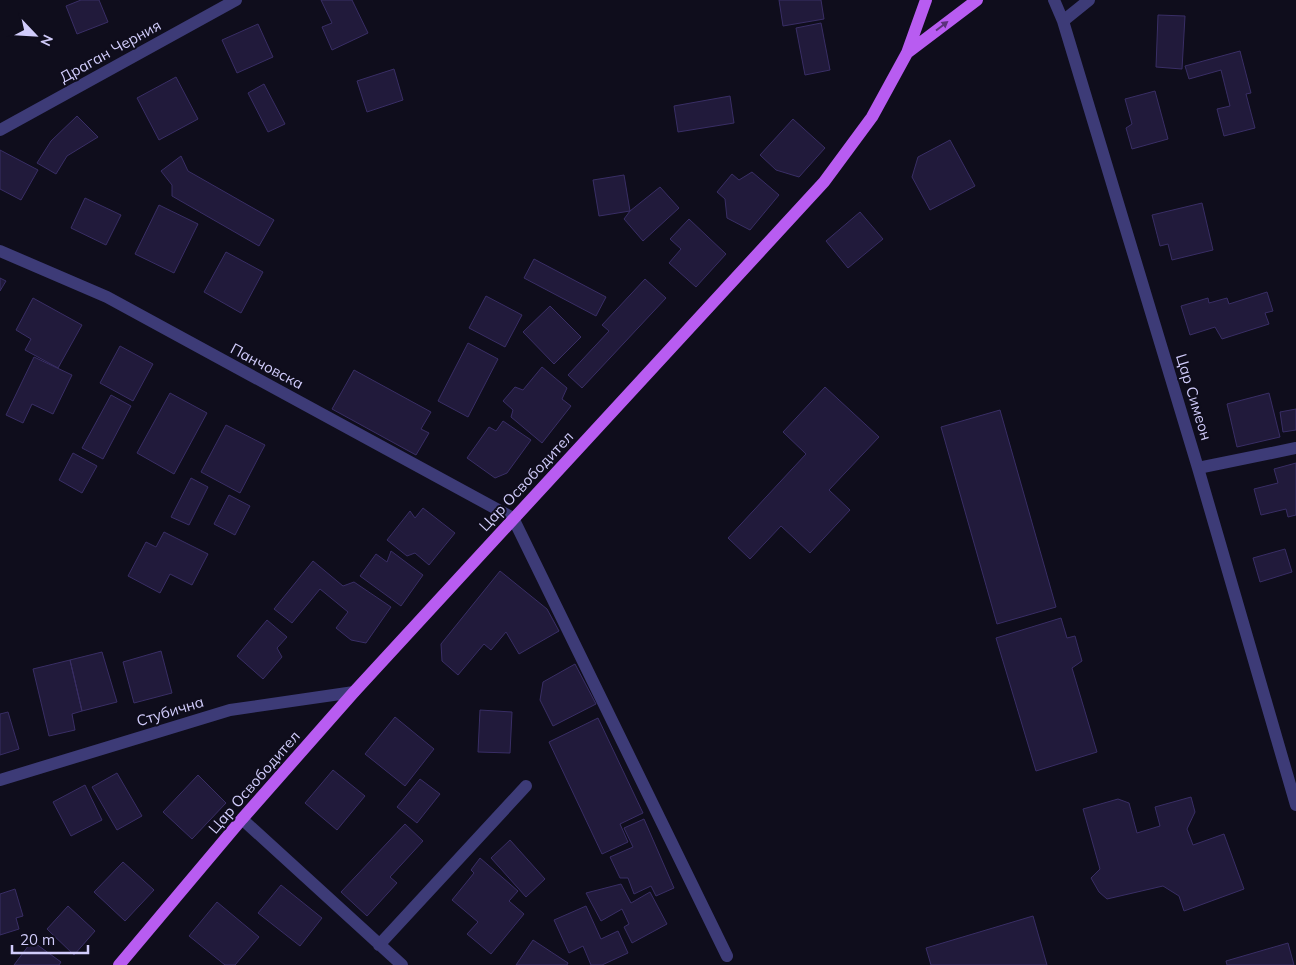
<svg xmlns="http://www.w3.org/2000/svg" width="1296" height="965" font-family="Mulish,sans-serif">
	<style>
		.building { fill: #211a3b; stroke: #392e65 }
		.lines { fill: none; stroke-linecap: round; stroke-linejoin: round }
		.minor { stroke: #3d3b77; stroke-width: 12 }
		.major { stroke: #b85cf1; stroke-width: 12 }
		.oneway { fill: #5b317c }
		.labels { text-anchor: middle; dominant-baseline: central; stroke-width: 4; stroke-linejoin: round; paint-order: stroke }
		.street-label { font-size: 15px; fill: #d1ccfb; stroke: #0f0d1c }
	</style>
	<rect width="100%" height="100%" fill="#0f0d1c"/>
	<path class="building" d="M81,0h18l9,22 -31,12 -11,-28z
		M321,0h31l16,33 -36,17 -10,-23 10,-4z
		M779,0h42l3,19 -41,7z
		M1158,15l27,1 -3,53 -26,-2z
		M821,23l9,47 -25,5 -9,-47z
		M258,24l15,33 -36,16 -15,-33z
		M1240,51l11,42 -5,1 9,34 -31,8 -7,-27 13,-3 -9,-36 -32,9 -4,-13z
		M394,69l9,31 -36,12 -10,-31z
		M176,77l22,42 -39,21 -22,-42z
		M264,84l21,40 -17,8 -20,-39z
		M1155,91l13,48 -36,10 -6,-21 6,-4 -7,-25z
		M730,96l4,27 -56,9 -4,-26z
		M77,116l21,21 -31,19 -11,18 -19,-11 14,-22z
		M793,119l32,29 -26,29 -23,-7 -16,-15z
		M950,140l25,46 -45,24 -18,-33 6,-20z
		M0,150l38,20 -17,30 -21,-11z
		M181,156l7,15 86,49 -15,26 -87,-50v-11l-11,-14z
		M752,172l27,23 -29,35 -23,-12 -2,-19 -8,-7 15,-18 7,6z
		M624,175l6,36 -31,5 -6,-36z
		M660,187l19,21 -36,33 -19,-22 6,-8z
		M85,198l36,17 -15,30 -35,-17z
		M1202,203l11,47 -41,10 -4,-16 -8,2 -8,-31z
		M159,205l39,19 -24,49 -39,-19z
		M860,212l23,27 -35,29 -22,-27z
		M689,219l37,35 -30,33 -27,-24 12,-14 -11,-10z
		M226,252l37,20 -22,41 -37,-21z
		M534,259l72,38 -10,19 -72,-38z
		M0,278l6,3 -6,10z
		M645,279l21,19 -84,90 -14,-13 41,-44 -7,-6z
		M1267,292l6,19 -8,2 4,11 -47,15 -7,-12 -25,8 -9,-29 27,-8 1,5 18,-5 2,6z
		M486,296l36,19 -17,32 -36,-19z
		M33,298l49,27 -24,43 -33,-18 6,-11 -15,-9z
		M550,306l31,31 -27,27 -31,-32z
		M468,343l30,16 -30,58 -30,-16z
		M120,346l33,18 -20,37 -33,-18z
		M34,357l38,18 -19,39 -21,-10 -9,19 -17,-8z
		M542,367l25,21 -5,11 9,7 -29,37 -31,-26 2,-7 -10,-9 12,-14 8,3z
		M354,370l77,42 -10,17 8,4 -13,22 -84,-46z
		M825,387l54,50 -50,53 21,20 -40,43 -29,-27 -31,33 -22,-21 78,-84 -23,-22z
		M170,393l37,20 -33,61 -37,-21z
		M1269,393l11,44 -43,10 -10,-43z
		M111,395l20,11 -28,53 -21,-11z
		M1296,409v21l-13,2 -3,-20z
		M1000,410l56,197 -59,17 -56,-197z
		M503,421l28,19 -24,33 -12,5 -28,-20 22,-31 7,4z
		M226,425l39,20 -25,48 -39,-21z
		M73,453l24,13 -15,27 -23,-13z
		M1296,463v52l-8,2 -2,-8 -25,6 -7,-26 24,-6 -4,-14z
		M191,478l17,9 -19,38 -18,-8z
		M229,495l21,11 -15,29 -21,-11z
		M423,508l32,25 -26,32 -14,-12 -8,3 -20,-16 23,-29 5,7z
		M164,532l44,22 -16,31 -22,-11 -10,19 -32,-17 18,-34 10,5z
		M1285,549l7,23 -32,10 -7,-24z
		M391,551l32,24 -22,31 -41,-30 16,-22 11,8z
		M313,561l30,25 11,-4 37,25 -25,36 -15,-3 -15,-12 12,-16 -28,-23 -28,34 -18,-14z
		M500,571l47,38 12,22 -40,23 -13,-22 -15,18 -7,-6 -26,31 -16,-14 -1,-17z
		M1061,618l6,20 8,-2 7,25 -10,7 25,84 -61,19 -40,-133z
		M267,620l20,17 -10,11 5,9 -19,22 -26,-23z
		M161,651l11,42 -38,10 -11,-41z
		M102,652l15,50 -35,9 -12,-51z
		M70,660l12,51 -10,3 3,16 -26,6 -16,-67z
		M575,664l21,40 -43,22 -13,-26 3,-18z
		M480,710l32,2 -2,41 -32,-1z
		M8,712l11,37 -19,6v-41z
		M395,717l39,32 -29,37 -40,-32z
		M598,718l45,95 -23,11 8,18 -26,12 -53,-112z
		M333,770l32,26 -28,34 -32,-27z
		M117,773l25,43 -25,14 -25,-43z
		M198,775l28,28 -34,36 -29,-27z
		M420,779l20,15 -23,29 -20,-16z
		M85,785l17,35 -31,16 -18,-34z
		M1191,797l4,15 -8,17 6,16 31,-11 20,55 -60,22 -5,-15 -16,-10 -56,13 -8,-7 -8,-14 9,-9 -17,-60 35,-10 11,4 8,30 23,-7 -5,-19z
		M644,819l30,69 -18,8 -5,-10 -17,8 -6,-16h-8l-10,-21 23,-10 -9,-19z
		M405,824l18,17 -33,36 7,6 -30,33 -26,-24z
		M510,840l35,39 -19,18 -35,-39z
		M480,858l38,33 -9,10 15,13 -33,40 -24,-20 11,-12 -26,-22 22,-27 -3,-3z
		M123,862l31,28 -29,31 -31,-29z
		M621,884l10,19 19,-11 17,32 -35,19 -8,-16 5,-3 -7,-15 -21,12 -15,-28z
		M281,885l41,33 -22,28 -42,-33z
		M15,889l8,27 -7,2 3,11 -19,6v-41z
		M217,902l42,35 -24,28h-10l-36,-29z
		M68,906l27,25 -21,24 -27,-26z
		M586,906l15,33 17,-8 10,22 -26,12h-11l-8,-19 -14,7 -15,-33z
		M1033,916l14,49h-116l-5,-17z
		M533,940l35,23 -1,2h-51z
		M32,941l29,21 -2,3h-45z
		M1288,943l6,22h-67l-1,-4z"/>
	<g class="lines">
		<path class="minor" d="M1054,0l9,21 135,447 98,337
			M1063,21l26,-21
			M0,130l236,-130
			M0,251l107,46 406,221 214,438
			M1198,468l98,-20
			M0,780l230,-70 124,-18
			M242,819l160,146
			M379,945l147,-159"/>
		<path class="major" d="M907,53l70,-53
			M119,965l123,-146 112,-127 470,-510 48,-65 35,-64 19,-53"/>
	</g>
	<defs><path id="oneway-solid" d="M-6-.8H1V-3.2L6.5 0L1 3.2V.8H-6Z" transform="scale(1.25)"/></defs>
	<use class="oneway" href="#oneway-solid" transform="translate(942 26) rotate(-37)"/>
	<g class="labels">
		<g class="street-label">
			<text transform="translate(110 51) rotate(-29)">Драган Черния</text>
			<text transform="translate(267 366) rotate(28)">Панчовска</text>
			<text transform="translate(1194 397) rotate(73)">Цар Симеон</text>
			<text transform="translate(526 481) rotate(-47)">Цар Освободител</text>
			<text transform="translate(170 711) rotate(-17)">Стубична</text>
			<text transform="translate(254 782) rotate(-49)">Цар Освободител</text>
		</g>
	</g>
	<g transform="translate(35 35) rotate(115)" stroke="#0f0d1c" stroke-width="4" paint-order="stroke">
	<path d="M0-4L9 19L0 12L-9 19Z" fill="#d1ccfb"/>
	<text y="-8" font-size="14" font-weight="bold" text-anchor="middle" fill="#d1ccfb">N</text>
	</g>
	<path d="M12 945v8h76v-8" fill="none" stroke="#d1ccfb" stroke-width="2.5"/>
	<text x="20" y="945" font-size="15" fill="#d1ccfb" stroke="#0f0d1c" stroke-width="4" paint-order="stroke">20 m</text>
</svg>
